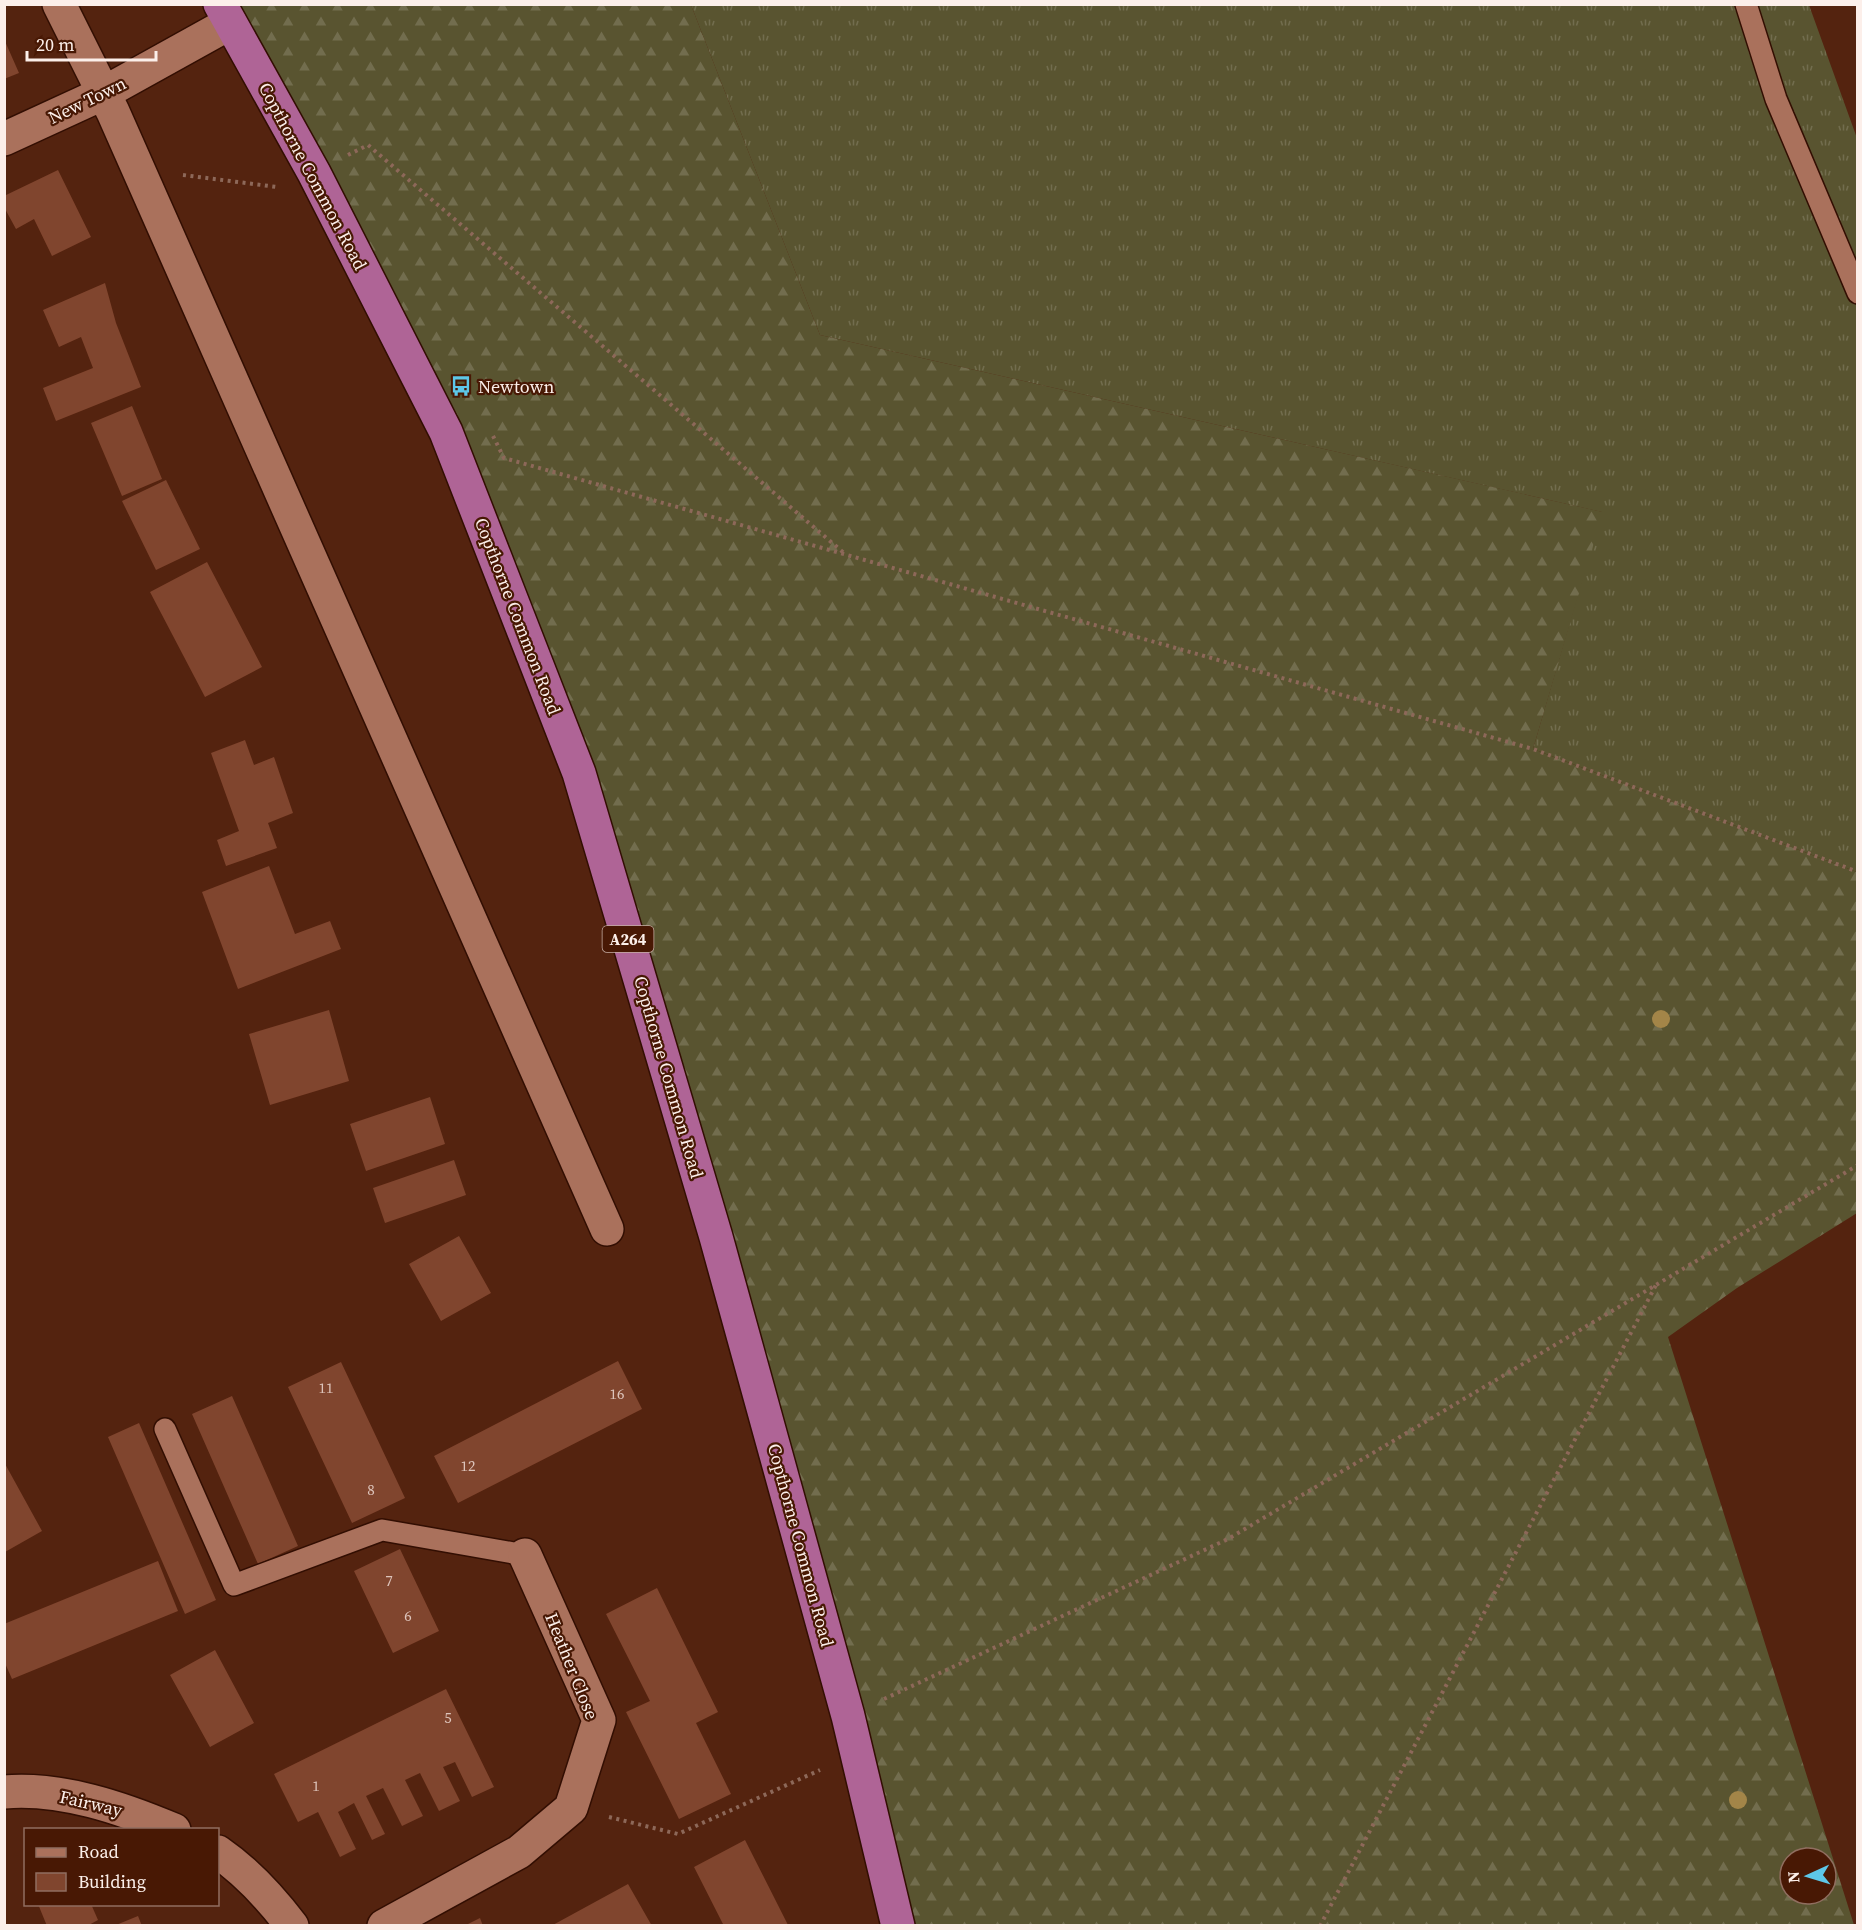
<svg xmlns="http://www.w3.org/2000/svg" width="1862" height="1930" font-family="'Source Serif 4',serif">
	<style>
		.grass { fill: url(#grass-tufts) }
		.forest { fill: url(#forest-firs); fill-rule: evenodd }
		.building { fill: #80452e }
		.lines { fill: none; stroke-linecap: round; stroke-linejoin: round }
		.lane-casing { stroke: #320e02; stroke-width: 24 }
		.street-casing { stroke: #320e02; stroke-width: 36 }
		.highway-casing { stroke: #320e02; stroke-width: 36 }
		.path { stroke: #8d6859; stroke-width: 4; stroke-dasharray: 3 4.5; stroke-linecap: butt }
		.lane { stroke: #aa715c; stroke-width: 21 }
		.street { stroke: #aa715c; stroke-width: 33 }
		.highway { stroke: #af6496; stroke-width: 33 }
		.tree { fill: #a38548 }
		.labels { text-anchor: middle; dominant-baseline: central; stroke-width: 4.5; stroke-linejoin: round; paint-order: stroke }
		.number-label { font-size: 15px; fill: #ddc4bb }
		.shield { fill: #481804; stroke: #c6aea5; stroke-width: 1.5 }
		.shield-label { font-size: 16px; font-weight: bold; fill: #fcefea }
		.street-label { font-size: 18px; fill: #fcefea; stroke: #481804 }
		.poi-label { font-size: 18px; fill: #fcefea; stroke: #481804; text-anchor: start }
	</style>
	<defs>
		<pattern id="grass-tufts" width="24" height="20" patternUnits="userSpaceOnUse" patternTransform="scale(1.5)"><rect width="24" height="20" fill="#595430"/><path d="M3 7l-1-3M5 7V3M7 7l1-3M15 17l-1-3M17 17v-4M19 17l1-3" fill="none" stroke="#726d4e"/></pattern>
		<pattern id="forest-firs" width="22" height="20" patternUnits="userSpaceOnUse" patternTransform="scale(1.5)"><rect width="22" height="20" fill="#595430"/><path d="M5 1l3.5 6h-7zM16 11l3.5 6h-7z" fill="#726d4e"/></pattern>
	</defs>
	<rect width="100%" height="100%" fill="#54230f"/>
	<path class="grass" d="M691,5h1118l49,136 -1,731 -324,-123 69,-237 -782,-177z"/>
	<path class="forest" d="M220,5h471l129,330 783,177 -70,237 324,123v341l-120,75 -69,49 186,588h-940l-57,-171 -278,-981 -133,-341zM1790,1858h36v36h-36z"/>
	<path class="building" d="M4,39l15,34 -15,6z
		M58,170l33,67 -39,19 -18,-37 -18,10 -12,-22v-11z
		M105,283l11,40 25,64 -85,34 -13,-33 50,-20 -12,-31 -22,10 -16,-37z
		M132,406l30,73 -40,17 -31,-73z
		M166,480l34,69 -44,21 -34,-69z
		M207,562l55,105 -57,30 -55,-105z
		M245,740l9,25 20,-8 19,56 -25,10 9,25 -51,18 -9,-26 22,-9 -28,-78z
		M269,866l26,68 35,-13 11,28 -103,40 -36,-97z
		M329,1010l20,71 -79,24 -21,-71z
		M430,1097l15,47 -79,27 -16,-47z
		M454,1160l12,35 -81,28 -12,-35z
		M459,1236l32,57 -50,28 -32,-57z
		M618,1361l24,48 -184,94 -24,-47z
		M341,1362l64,136 -53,25 -64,-136z
		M232,1396l66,150 -40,18 -66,-150z
		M139,1423l77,177 -31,14 -77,-177z
		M4,1462l38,69 -37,21 -1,-2z
		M400,1549l39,82 -46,22 -39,-82z
		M158,1561l20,50 -166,68 -8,-18v-37z
		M657,1588l61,124 -22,11 35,71 -52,25 -53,-107 24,-11 -44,-87z
		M215,1650l39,73 -44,24 -40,-72z
		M446,1689l48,98 -22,10 -17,-35 -12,5 17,34 -21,10 -19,-38 -15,7 18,36 -21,10 -19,-38 -17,8 19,38 -13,6 -18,-37 -16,9 18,37 -16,8 -22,-45 -20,10 -24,-48z
		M745,1840l43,85 -1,1h-63l-30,-59z
		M628,1884l24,42h-101z
		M38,1904h53l7,16 -11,6h-40z
		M138,1916l4,10h-26v-1z
		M480,1918l3,8h-19z"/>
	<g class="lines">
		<g class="lane-casing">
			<path id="lane" d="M1746,4l30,95 82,194
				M165,1429l69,156 148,-55 143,25"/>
		</g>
		<g class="street-casing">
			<path id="street" d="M59,4l54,108 494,1117
				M4,139l98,-45 128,-71
				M4,1792c57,-5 118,16 170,38
				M218,1852c29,20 52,45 74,74
				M384,1926l135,-74 52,-44 28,-88 -74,-165"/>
		</g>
		<g class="highway-casing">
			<path id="highway" d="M220,4l94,169 132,259 133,341 137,464 132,479 50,210"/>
		</g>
		<path class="path" d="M348,155l20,-10 476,408
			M183,175l94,12
			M493,436l11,22 1029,291 325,123
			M884,1699l344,-160 630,-374
			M609,1817l69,17 142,-64
			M1320,1926l337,-643"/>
		<use href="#lane" class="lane"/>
		<use href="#street" class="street"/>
		<use href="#highway" class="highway"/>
	</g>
	<g class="tree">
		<circle cx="1661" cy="1019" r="9"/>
		<circle cx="1738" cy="1800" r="9"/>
	</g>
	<defs>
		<g id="bus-bare" transform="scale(1.62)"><path d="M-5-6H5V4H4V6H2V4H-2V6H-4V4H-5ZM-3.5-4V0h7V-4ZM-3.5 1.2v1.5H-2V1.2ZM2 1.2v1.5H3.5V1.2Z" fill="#5dc7e8" stroke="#481804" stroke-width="2.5" paint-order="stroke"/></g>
	</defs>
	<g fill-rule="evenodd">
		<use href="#bus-bare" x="461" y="386"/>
	</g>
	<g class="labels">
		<g class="number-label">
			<text x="326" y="1387">11</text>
			<text x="617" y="1393">16</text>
			<text x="468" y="1465">12</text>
			<text x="371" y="1489">8</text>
			<text x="389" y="1580">7</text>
			<text x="408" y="1615">6</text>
			<text x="448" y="1717">5</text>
			<text x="316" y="1785">1</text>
		</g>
		<rect class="shield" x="602.5" y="926" width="51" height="26" rx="4.5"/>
		<g class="shield-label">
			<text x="628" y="939">A264</text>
		</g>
		<g class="street-label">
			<text transform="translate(87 100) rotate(-26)">New Town</text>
			<text transform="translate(313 176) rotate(62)">Copthorne Common Road</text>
			<text transform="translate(518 616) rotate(69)">Copthorne Common Road</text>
			<text transform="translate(669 1077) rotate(74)">Copthorne Common Road</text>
			<text transform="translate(801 1545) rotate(75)">Copthorne Common Road</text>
			<text transform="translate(572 1666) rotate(68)">Heather Close</text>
			<text transform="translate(91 1803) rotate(13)">Fairway</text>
		</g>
		<g class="poi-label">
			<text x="478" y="386">Newtown</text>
		</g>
	</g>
	<rect width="1862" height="1930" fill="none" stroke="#fcefea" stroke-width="12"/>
	<rect x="24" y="1828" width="195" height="78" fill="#481804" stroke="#906e60" stroke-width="1.5"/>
	<rect x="36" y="1848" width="30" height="9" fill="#aa715c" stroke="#906e60" stroke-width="1.5"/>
	<text x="78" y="1858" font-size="18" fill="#fcefea">Road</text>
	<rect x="36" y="1873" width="30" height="18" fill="#80452e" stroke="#906e60" stroke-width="1.5"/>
	<text x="78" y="1888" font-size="18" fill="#fcefea">Building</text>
	<g transform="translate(1808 1876) rotate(266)"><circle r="28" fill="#481804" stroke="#906e60" stroke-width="1.5"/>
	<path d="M0-4.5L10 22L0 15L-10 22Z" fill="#5dc7e8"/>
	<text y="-9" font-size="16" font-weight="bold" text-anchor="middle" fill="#fcefea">N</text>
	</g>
	<path d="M27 51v9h129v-9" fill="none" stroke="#fcefea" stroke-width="3"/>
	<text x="36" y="51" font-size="18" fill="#fcefea" stroke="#481804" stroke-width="4.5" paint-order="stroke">20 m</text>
</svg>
